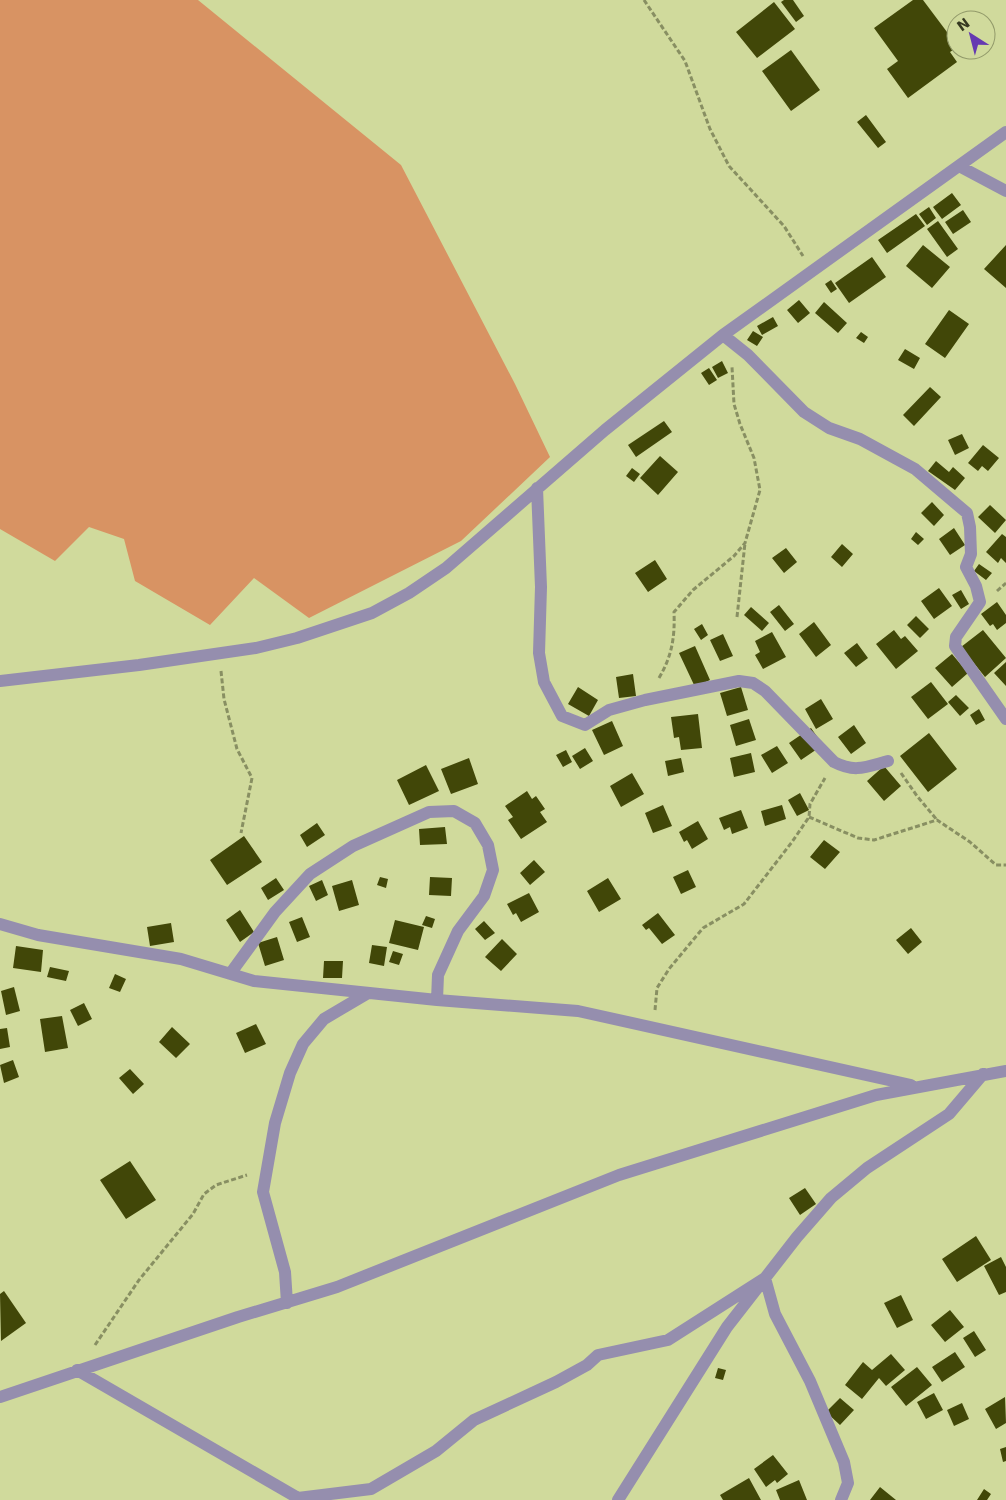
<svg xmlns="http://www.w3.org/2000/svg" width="1006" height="1500" font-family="'DejaVu Sans',sans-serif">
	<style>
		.forest { fill: #d89363 }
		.building { fill: #414708 }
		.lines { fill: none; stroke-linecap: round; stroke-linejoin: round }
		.path { stroke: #888f62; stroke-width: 3; stroke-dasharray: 5 2.5; stroke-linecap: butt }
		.minor { stroke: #958eae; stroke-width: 12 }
	</style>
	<rect width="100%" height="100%" fill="#d0da9c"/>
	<path class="forest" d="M0,0h198l203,165 114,219 35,73 -89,84 -152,77 -55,-40 -44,47 -75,-44 -11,-42 -35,-12 -34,34 -55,-32z"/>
	<path class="building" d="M784,0h9l11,16 -8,6 -15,-20z
		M913,0h10l33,44v4l-6,4 7,10 -49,36 -21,-29 11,-8 -24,-33z
		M774,2l21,27 -38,29 -21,-26z
		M791,50l29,40 -29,21 -29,-40z
		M866,115l20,27 -8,6 -21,-26z
		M952,193l9,12 -19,14 -9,-12z
		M929,207l7,11 -9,7 -8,-11z
		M963,210l8,12 -18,12 -8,-12z
		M916,214l9,12 -38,27 -9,-13z
		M938,221l20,28 -11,8 -20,-28z
		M923,245l27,22 -18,21 -26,-22z
		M1006,245v43l-22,-19z
		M872,257l14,20 -37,26 -14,-20z
		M831,280l6,9 -6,4 -6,-9z
		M799,300l11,13 -12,10 -11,-13z
		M824,302l23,21 -9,10 -23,-20z
		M949,310l20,14 -24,34 -20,-14z
		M773,317l5,9 -16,9 -5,-9z
		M753,331l10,6 -6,9 -10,-6z
		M861,332l7,5 -4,6 -8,-5z
		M905,349l15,9 -6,11 -16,-9z
		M722,361l6,12 -10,5 -6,-11z
		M709,368l8,12 -8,5 -8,-12z
		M930,387l11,10 -27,29 -11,-11z
		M664,421l8,11 -36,25 -8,-12z
		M962,434l7,14 -14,7 -7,-15z
		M983,445l16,13 -11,13 -6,-5 -4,5 -10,-8z
		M660,456l18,16 -20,23 -18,-17z
		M936,461l13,11 4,-5 12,11 -10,12 -27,-19z
		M632,468l8,6 -6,8 -8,-6z
		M932,502l12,13 -10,11 -13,-13z
		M990,505l16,15 -11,13 -17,-16z
		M954,528l11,17 -15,10 -11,-16z
		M916,532l8,7 -6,6 -7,-6z
		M1002,534l4,3v26l-5,-5 -3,5 -12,-11z
		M842,544l11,10 -11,13 -11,-10z
		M786,548l11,14 -13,11 -12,-15z
		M655,560l12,19 -19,13 -13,-19z
		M979,564l13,9 -6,7 -12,-9z
		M939,588l13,18 -18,13 -13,-18z
		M961,590l8,14 -8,5 -9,-14z
		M997,602l9,13v8l-9,7 -4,-6 -3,2 -9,-12z
		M779,605l15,19 -9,7 -15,-19z
		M751,607l18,16 -7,8 -18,-16z
		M916,616l13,13 -9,9 -13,-13z
		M814,622l17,23 -15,12 -17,-23z
		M702,624l6,11 -7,5 -7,-11z
		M894,630l7,9 4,-3 13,15 -22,18 -20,-25z
		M983,630l23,28 -21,19 -24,-30z
		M772,632l14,25 -23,12 -8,-14 5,-3 -5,-11z
		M723,634l10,22 -13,5 -10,-21z
		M857,643l11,15 -12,9 -12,-14z
		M695,646l15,34 -15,7 -16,-34z
		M952,654l16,19 -16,14 -17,-19z
		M1006,662v24l-12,-13z
		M633,674l3,22 -17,2 -3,-21z
		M931,682l17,22 -20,15 -17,-22z
		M578,687l20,13 -9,16 -21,-12z
		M741,687l7,23 -21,6 -7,-23z
		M956,695l13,13 -9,8 -12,-14z
		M821,699l12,20 -17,10 -11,-20z
		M979,709l6,11 -9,5 -6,-10z
		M698,714l4,34 -21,2 -2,-13 -5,1 -3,-21z
		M749,719l7,21 -20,6 -6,-21z
		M612,721l11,25 -19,9 -12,-25z
		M854,725l12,18 -15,11 -13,-17z
		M811,728l12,17 -22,15 -12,-17z
		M929,733l28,36 -29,23 -28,-36z
		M777,746l11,17 -16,10 -11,-18z
		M585,748l8,13 -13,8 -8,-13z
		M566,750l6,12 -9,5 -7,-12z
		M751,753l4,19 -21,5 -4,-19z
		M469,758l9,26 -27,10 -10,-25z
		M681,758l3,14 -16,4 -3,-15z
		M426,765l13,26 -30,14 -12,-25z
		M884,766l17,20 -17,15 -17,-20z
		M632,773l12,21 -23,13 -11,-21z
		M527,791l5,8 4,-3 9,13 -5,3 7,10 -26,17 -13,-19 5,-3 -8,-11z
		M800,793l9,17 -12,6 -9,-16z
		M663,805l9,21 -19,7 -8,-20z
		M782,805l4,14 -21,7 -4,-15z
		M741,810l7,18 -16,6 -2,-7 -6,3 -5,-12z
		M698,821l10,18 -16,10 -5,-9 -3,2 -5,-10z
		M317,823l8,12 -18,12 -7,-12z
		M445,827l2,17 -27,1 -1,-16z
		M244,836l18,26 -35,23 -17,-25z
		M824,840l16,12 -15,17 -15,-12z
		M534,860l11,12 -15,13 -10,-12z
		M688,870l8,17 -15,7 -8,-17z
		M380,877l8,2 -2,9 -9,-3z
		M430,877l22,1 -1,18 -22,-1z
		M276,878l8,12 -16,10 -7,-12z
		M608,878l13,21 -22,13 -12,-21z
		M322,880l6,15 -12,6 -7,-15z
		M352,880l7,25 -20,6 -7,-25z
		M529,893l10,19 -18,10 -5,-9 -3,2 -6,-11z
		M240,910l14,22 -14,10 -14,-22z
		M658,913l17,22 -13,9 -13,-16 -3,2 -4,-5z
		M426,916l9,3 -3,9 -10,-3z
		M302,917l8,20 -13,5 -8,-20z
		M395,920l29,7 -6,23 -29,-7z
		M484,921l11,12 -10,7 -10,-11z
		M171,923l3,19 -24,4 -3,-19z
		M911,928l11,14 -14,12 -12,-14z
		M277,937l7,23 -19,6 -7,-23z
		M502,939l15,15 -16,17 -16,-14z
		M372,945l15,2 -3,19 -15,-3z
		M16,946l27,4 -2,22 -28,-4z
		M393,951l10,3 -4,11 -10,-3z
		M324,961h19l-1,17h-19z
		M50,967l19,4 -3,10 -19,-4z
		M115,974l11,5 -6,13 -11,-4z
		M14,987l6,24 -14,4 -5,-24z
		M84,1003l8,16 -14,7 -8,-16z
		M62,1016l6,32 -23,4 -5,-33z
		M256,1024l10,20 -21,9 -9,-20z
		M172,1027l18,17 -14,14 -17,-16z
		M7,1028l3,19 -10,2v-20z
		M13,1060l6,17 -15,6 -4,-18z
		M130,1069l14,15 -11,10 -14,-16z
		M130,1161l26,39 -30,19 -26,-39z
		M805,1188l11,16 -16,11 -11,-17z
		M976,1236l15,24 -34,22 -15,-23z
		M1001,1257l5,10v25l-7,3 -15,-29z
		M4,1291l22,32 -25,18 -1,-47z
		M901,1295l12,25 -16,8 -13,-25z
		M950,1310l14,17 -19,15 -14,-17z
		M974,1331l12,19 -11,7 -12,-19z
		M955,1352l10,15 -23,15 -10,-15z
		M891,1354l14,16 -19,16 -7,-8 -17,21 -17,-14 18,-23 9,8z
		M917,1367l15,18 -26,21 -15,-19z
		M718,1368l8,2 -3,10 -8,-2z
		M934,1393l9,17 -17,9 -9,-17z
		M1005,1397l1,26 -10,6 -11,-20z
		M840,1398l14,12 -14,15 -14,-13z
		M962,1403l7,16 -15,7 -7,-16z
		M1006,1447v14l-3,1 -3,-13z
		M773,1455l15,19 -11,9 -2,-3 -9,7 -12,-18z
		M749,1478l12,22h-38l-3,-5z
		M799,1480l8,20h-27l-4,-10z
		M880,1487l16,13h-26z
		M984,1489l7,5 -4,6h-10z"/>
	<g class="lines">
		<path class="path" d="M644,0l41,61 25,68 19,37 55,60 19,30
			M997,591l9,-8
			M737,617l8,-74
			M221,671l3,28 13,50 15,29 -11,55
			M659,678c13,-22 16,-41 15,-66l19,-22 41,-34 11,-13 15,-53 -6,-32 -14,-34 -6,-20 -2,-37
			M901,773l16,23 20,24
			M809,817l49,21 16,2 63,-20 33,22 26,23h10
			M655,1010l2,-22 12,-19 34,-41 41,-24 48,-62 17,-25 1,-13 15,-26
			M95,1345l44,-65 54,-66 11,-20 12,-9 31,-10"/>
		<path class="minor" d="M959,166l47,25
			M723,335l25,20 56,57 25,16 31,11 55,30 52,44 3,14 1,27 -5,13 10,19 4,16 -24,35 -1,9 51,73
			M537,488l4,99 -2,66 5,29 18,34 23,9 24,-15 36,-10 94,-19 14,2 12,8 69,71c21,11 32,5 54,-1
			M0,681l139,-16 117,-17 41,-10 75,-25 37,-20 37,-25 159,-138 118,-95 283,-203
			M0,924l38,11 143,24 73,22 183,19 141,11 333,74
			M230,974l45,-62 35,-38 43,-28 76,-34 25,-1 21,12 13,22 5,25 -9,26 -26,35 -20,44 -1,25
			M287,1303l-2,-31 -22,-80 12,-69 15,-50 13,-29 21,-25 44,-26
			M77,1370l221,128 73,-9 65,-38 38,-31 82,-38 31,-17 11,-10 70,-15 97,-62 10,36 35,67 34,81 4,21 -7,17
			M0,1397l238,-80 99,-30 282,-112 257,-80 130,-24
			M618,1500l109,-173 70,-90 34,-39 36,-30 82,-54 34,-40"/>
	</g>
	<g transform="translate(971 35) rotate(324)"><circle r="24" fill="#d0da9c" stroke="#929a6a"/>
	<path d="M0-4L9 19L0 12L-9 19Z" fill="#6539b1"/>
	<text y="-8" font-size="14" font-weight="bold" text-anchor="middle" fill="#353920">N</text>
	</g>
</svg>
